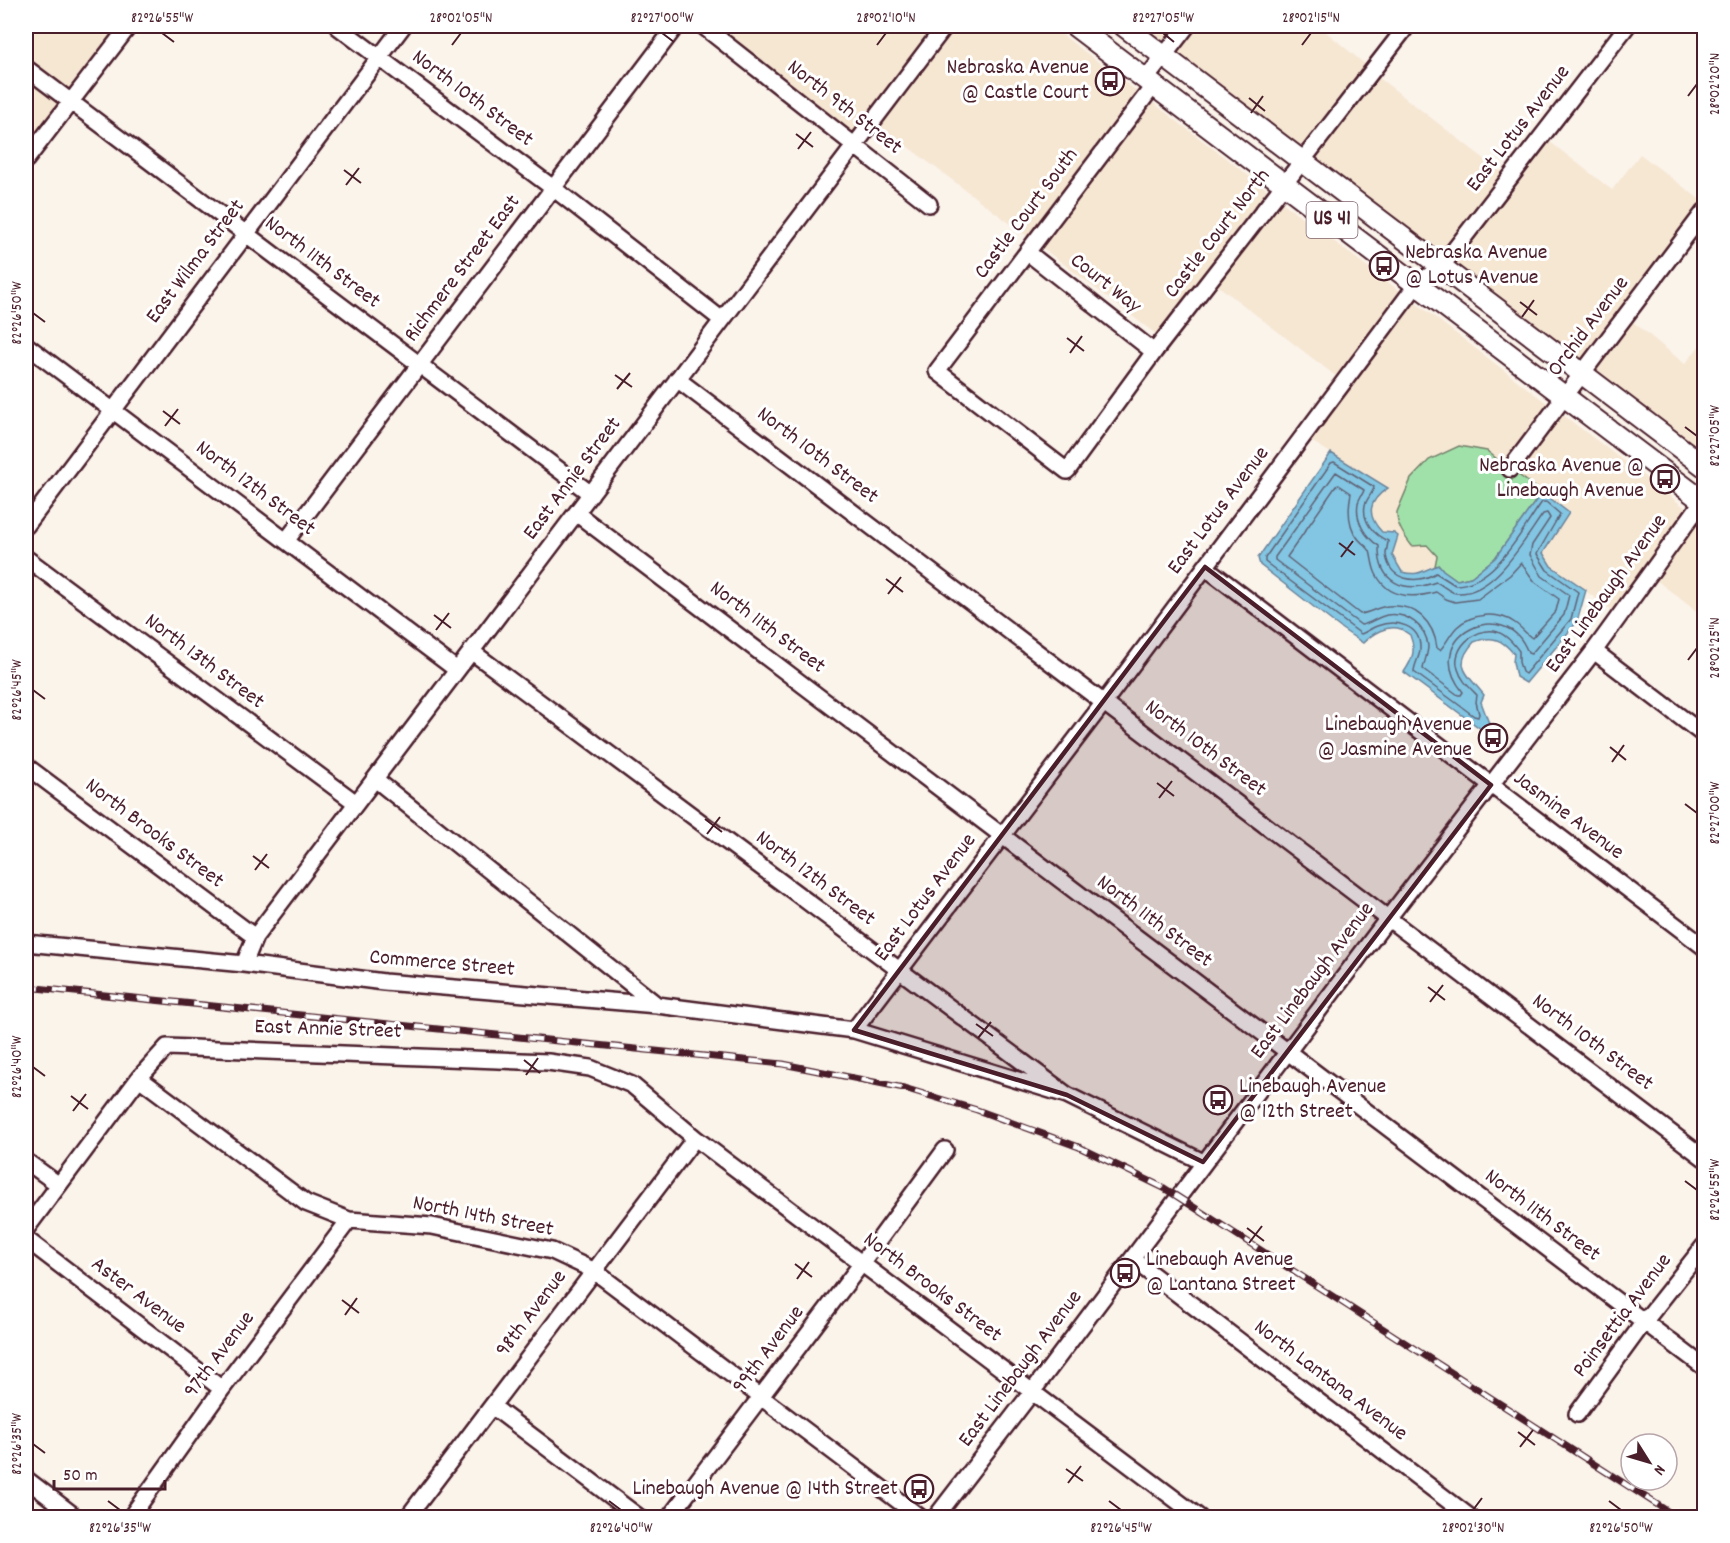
<svg xmlns="http://www.w3.org/2000/svg" width="1730" height="1543" font-family="Dekko,sans-serif">
	<style>
		.built { fill: #f6e7d3 }
		.green { fill: #a0e1aa; stroke: #75806a; stroke-width: 1.5 }
		.water { fill: #82c6e3; stroke: #6c8399; stroke-width: 1.5 }
		.lines { fill: none; stroke-linecap: round; stroke-linejoin: round }
		.shore { stroke: #606275; stroke-width: 1.5 }
		.minor-casing { stroke: #4a1f2b; stroke-width: 20 }
		.major-casing { stroke: #4a1f2b; stroke-width: 24 }
		.minor { stroke: #fff; stroke-width: 15 }
		.major { stroke: #fff; stroke-width: 20 }
		.rail-casing { stroke: #4a1f2b; stroke-width: 7 }
		.rail { stroke: #fff; stroke-width: 4.5; stroke-dasharray: 14; stroke-linecap: butt }
		.marked { fill: #4a1f2b; fill-opacity: 0.2; stroke: #4a1f2b; stroke-width: 4.5; stroke-linejoin: round }
		.ticks { fill: none; stroke: #4a1f2b; stroke-width: 2 }
		.labels { text-anchor: middle; dominant-baseline: central; stroke-width: 6; stroke-linejoin: round; paint-order: stroke }
		.shield { fill: #fff; stroke: #80626b; stroke-width: 1.5 }
		.shield-label { font-size: 21px; font-weight: bold; fill: #4a1f2b }
		.poi-label { font-size: 22px; fill: #4a1f2b; stroke: #fff; text-anchor: end }
		.street-label { font-size: 22px; fill: #4a1f2b; stroke: #fff }
		.neatline { fill: none; stroke: #4a1f2b; stroke-width: 2 }
		.ticks-label { font-size: 15px; text-anchor: middle; fill: #4a1f2b }
	</style>
	<rect width="100%" height="100%" fill="#fbf4eb"/>
	<filter id="ink" filterUnits="userSpaceOnUse"><feTurbulence type="fractalNoise" baseFrequency=".0167" numOctaves="2"/><feDisplacementMap in="SourceGraphic" scale="12" xChannelSelector="R" yChannelSelector="G"/><feConvolveMatrix kernelMatrix="1 2 1 2 8 2 1 2 1" color-interpolation-filters="sRGB"/></filter>
	<g filter="url(#ink)">
		<path class="built" d="M26,26h92l-50,65 -42,-32z
			M715,26h219l-81,107z
			M956,26h95l87,66 -110,145 -148,-111z
			M1138,26h38l-14,18z
			M1198,26h121l47,39 -65,85 -125,-96z
			M1378,77l125,96 -64,83 -124,-95z
			M26,78l33,25 -33,43z
			M1152,102l117,89 -112,144 -116,-88z
			M1549,141l63,49 28,-36 62,47 -122,161 -127,-96z
			M1282,202l119,90 -64,85 -120,-92z
			M1415,302l133,102 -45,60 -16,-13 -76,28 -14,33 -1,6 41,38 -2,10 -7,4 -8,4h-9l-9,-2 -10,-17 2,-10 4,-5 -8,-6 -8,-2 -10,-15 -1,-12 8,-11 8,-6 -76,-47z
			M1632,321l53,43 19,-24v117l-110,-85z
			M1562,414l125,95 -74,102 -62,-45 -8,-13 26,-40 -52,-39z
			M1700,519l4,4v94l-48,-37z"/>
		<path class="green" d="M1459,446l28,5 16,13 -4,6 13,10 5,-6 25,18 -47,66 -24,19 -14,3 -14,-10 -4,-5 -4,1 2,-10 -10,-11 -15,1c-7,-9 -16,-21 -15,-34l14,-33 18,-19z"/>
		<path class="water" d="M1331,453l57,35c-20,13 -22,27 -6,44l12,1 4,3 -6,19 10,17c19,5 21,-3 37,-7l4,5 14,10 14,-3 24,-19 47,-66 27,21 -26,40 8,13 35,24 -9,32 -51,61 -10,-6 -3,-15 1,-8c-12,-15 -22,-19 -40,-12 -23,25 -5,33 10,53l-3,7 9,24 -5,6 -81,-60c9,-13 12,-22 6,-37 -3,-2 -6,-4 -9,-6 -14,-5 -29,5 -38,14l-21,-14 -82,-64 -2,-7z"/>
		<g class="lines">
			<path class="shore" d="M1334,462l40,25c-1,6 -7,11 -9,18 -3,17 9,30 23,36 0,4 -2,9 -2,14 4,27 31,29 50,18l19,12c40,0 66,-54 87,-83h4l14,12 -23,40 10,16 31,22 -7,27 -46,55 -3,-2 -3,-10v-11c-6,-8 -14,-18 -25,-20 -20,-3 -43,18 -36,38 3,11 11,18 19,26l-1,7 3,12 -1,3 -4,-1 -60,-44c0,-8 6,-15 6,-23 1,-24 -24,-30 -43,-23 -6,2 -10,6 -16,8l-96,-72v-4l66,-95z
				M1336,472l28,18c-1,4 -5,8 -6,13 -3,18 7,34 21,43 -1,37 25,48 57,36 7,3 13,10 20,11 38,3 68,-53 87,-79l4,-1 3,5 -18,27 -2,10 12,21 27,19 -5,20 -33,39 -3,-1c-20,-59 -111,-18 -65,39l-2,3h-3l-35,-26c1,-7 5,-15 5,-23 -2,-20 -21,-34 -41,-31 -10,2 -17,9 -26,10l-86,-65v-3z
				M1339,485l12,8c-3,15 -4,31 6,44 3,5 10,9 13,14 2,6 2,15 6,23 12,24 36,25 60,18l10,7 9,3 23,-3 32,-24 11,-12 14,19 24,17 -3,12 -24,27c-6,-4 -11,-11 -17,-15 -17,-12 -43,-10 -58,4 -7,7 -11,17 -17,23l-3,-2c-3,-26 -22,-45 -49,-42 -10,1 -19,7 -28,8l-73,-57 49,-71z"/>
			<g class="minor-casing">
				<path id="minor" d="M337,26l216,162 169,132
					M703,26l226,178
					M26,68l565,426
					M1146,79l41,-53
					M1154,85l-217,286 130,100 87,-119 253,-326
					M26,160l103,-134
					M1027,252l127,100
					M26,345l431,325
					M677,379l1027,779
					M1510,469l194,-257
					M576,513l1128,854
					M26,526l377,-500
					M286,541l390,-515
					M26,558l330,245
					M1205,567l499,380
					M471,651l596,444 136,67
					M1594,651l110,84
					M26,766l229,171
					M375,779l282,226
					M26,943l218,21 140,18 273,23 197,25 213,65
					M244,964l11,-27 690,-911
					M854,1030l251,-329 312,-417 24,-17 186,-241
					M139,1078l167,125 43,17 83,6 120,25 41,19 328,248
					M26,1161l33,24
					M26,1229l113,-151 28,-31 381,15 42,6 42,17 63,53 505,380
					M26,1239l196,150
					M1132,1259l339,259
					M492,1406l148,112
					M1577,1414l67,-92 60,-76
					M26,1479l51,39
					M130,1518l92,-129 127,-169
					M407,1518l288,-380
					M669,1518l193,-255 83,-113
					M935,1518l97,-126 357,-475 205,-266 110,-152"/>
			</g>
			<g class="major-casing">
				<path id="major" d="M1075,26l629,476
					M1124,26l580,440"/>
			</g>
			<use href="#minor" class="minor"/>
			<use href="#major" class="major"/>
			<g class="rail-casing">
				<path id="rail" d="M26,987l757,77 121,24 73,22 102,37 85,41 514,330"/>
			</g>
			<use href="#rail" class="rail"/>
		</g>
	</g>
	<path class="marked" d="M1205,567l286,218 -288,377 -136,-67 -213,-65z"/>
	<path class="ticks" d="M162,33l12,9M662,33l12,9M1163,33l11,9M452,45l9,-12M877,45l9,-12M1302,45l9,-12M1688,96l9,-12M1249,98l16,13M1251,113l12,-17M796,134l17,13M798,149l13,-17M344,170l17,13M346,185l13,-17M1520,302l17,13M33,313l12,9M1522,317l12,-17M1067,338l17,13M1070,353l12,-17M615,375l17,12M617,389l13,-16M163,411l17,13M165,426l13,-17M1685,427l12,9M1339,543l16,12M1341,557l12,-16M886,579l17,13M888,594l13,-17M434,615l17,13M436,630l13,-17M1688,660l9,-12M33,690l12,9M1610,747l16,13M1612,762l12,-17M1157,783l17,13M1159,798l13,-17M1685,804l12,9M705,819l17,13M707,834l13,-17M253,856l16,12M255,870l12,-16M1428,987l17,13M1430,1002l13,-17M976,1024l17,12M978,1038l13,-16M524,1060l16,13M33,1067l12,9M526,1075l12,-17M71,1096l17,13M73,1111l13,-17M1685,1181l12,9M1247,1228l17,13M1249,1243l13,-17M795,1264l17,13M797,1279l12,-17M342,1300l17,13M345,1315l12,-17M1518,1432l17,13M33,1444l12,9M1520,1447l13,-17M1066,1469l17,12M1068,1483l13,-17M108,1501l12,9M609,1501l12,9M1109,1501l12,9M1609,1501l12,9M1473,1510l9,-12"/>
	<defs>
		<g id="bus-ring" transform="scale(1.5)"><circle r="9.5" fill="#fff" stroke="#4a1f2b" stroke-width="1.5"/><path d="M-5-6H5V4H4V6H2V4H-2V6H-4V4H-5ZM-3.5-4V0h7V-4ZM-3.5 1.2v1.5H-2V1.2ZM2 1.2v1.5H3.5V1.2Z" fill="#4a1f2b"/></g>
	</defs>
	<g fill-rule="evenodd">
		<use href="#bus-ring" x="1110" y="81"/>
		<use href="#bus-ring" x="1384" y="266"/>
		<use href="#bus-ring" x="1665" y="479"/>
		<use href="#bus-ring" x="1493" y="738"/>
		<use href="#bus-ring" x="1218" y="1100"/>
		<use href="#bus-ring" x="1125" y="1273"/>
		<use href="#bus-ring" x="919" y="1489"/>
	</g>
	<g class="labels">
		<rect class="shield" x="1306.5" y="202" width="51" height="36" rx="4.5"/>
		<g class="shield-label">
			<text x="1332" y="220">US 41</text>
		</g>
		<g class="poi-label">
			<text x="1089" y="68">Nebraska Avenue<tspan x="1089" dy="25">@ Castle Court</tspan></text>
			<text x="1405" y="253" text-anchor="start">Nebraska Avenue<tspan x="1405" dy="25">@ Lotus Avenue</tspan></text>
			<text x="1644" y="466">Nebraska Avenue @<tspan x="1644" dy="25">Linebaugh Avenue</tspan></text>
			<text x="1472" y="725">Linebaugh Avenue<tspan x="1472" dy="25">@ Jasmine Avenue</tspan></text>
			<text x="1239" y="1087" text-anchor="start">Linebaugh Avenue<tspan x="1239" dy="25">@ 12th Street</tspan></text>
			<text x="1146" y="1260" text-anchor="start">Linebaugh Avenue<tspan x="1146" dy="25">@ Lantana Street</tspan></text>
			<text x="898" y="1489">Linebaugh Avenue @ 14th Street</text>
		</g>
		<g class="street-label">
			<text transform="translate(472 99) rotate(37)">North 10th Street</text>
			<text transform="translate(844 108) rotate(38)">North 9th Street</text>
			<text transform="translate(1519 129) rotate(-52)">East Lotus Avenue</text>
			<text transform="translate(1027 214) rotate(-53)">Castle Court South</text>
			<text transform="translate(1218 234) rotate(-52)">Castle Court North</text>
			<text transform="translate(196 262) rotate(-53)">East Wilma Street</text>
			<text transform="translate(322 263) rotate(37)">North 11th Street</text>
			<text transform="translate(463 269) rotate(-53)">Richmere Street East</text>
			<text transform="translate(1105 284) rotate(38)">Court Way</text>
			<text transform="translate(1589 327) rotate(-53)">Orchid Avenue</text>
			<text transform="translate(817 456) rotate(37)">North 10th Street</text>
			<text transform="translate(573 479) rotate(-53)">East Annie Street</text>
			<text transform="translate(255 489) rotate(37)">North 12th Street</text>
			<text transform="translate(1219 511) rotate(-53)">East Lotus Avenue</text>
			<text transform="translate(1607 594) rotate(-54)">East Linebaugh Avenue</text>
			<text transform="translate(767 628) rotate(37)">North 11th Street</text>
			<text transform="translate(204 662) rotate(37)">North 13th Street</text>
			<text transform="translate(1205 749) rotate(37)">North 10th Street</text>
			<text transform="translate(1568 816) rotate(37)">Jasmine Avenue</text>
			<text transform="translate(154 834) rotate(37)">North Brooks Street</text>
			<text transform="translate(815 879) rotate(37)">North 12th Street</text>
			<text transform="translate(926 898) rotate(-53)">East Lotus Avenue</text>
			<text transform="translate(1154 922) rotate(37)">North 11th Street</text>
			<text transform="translate(442 964) rotate(5)">Commerce Street</text>
			<text transform="translate(1313 981) rotate(-53)">East Linebaugh Avenue</text>
			<text transform="translate(328 1030) rotate(2)">East Annie Street</text>
			<text transform="translate(1592 1043) rotate(37)">North 10th Street</text>
			<text transform="translate(1542 1216) rotate(37)">North 11th Street</text>
			<text transform="translate(483 1217) rotate(11)">North 14th Street</text>
			<text transform="translate(932 1288) rotate(37)">North Brooks Street</text>
			<text transform="translate(138 1296) rotate(37)">Aster Avenue</text>
			<text transform="translate(532 1314) rotate(-53)">98th Avenue</text>
			<text transform="translate(1623 1316) rotate(-53)">Poinsettia Avenue</text>
			<text transform="translate(769 1350) rotate(-53)">99th Avenue</text>
			<text transform="translate(220 1355) rotate(-53)">97th Avenue</text>
			<text transform="translate(1021 1369) rotate(-53)">East Linebaugh Avenue</text>
			<text transform="translate(1330 1381) rotate(37)">North Lantana Avenue</text>
		</g>
	</g>
	<rect width="1730" height="1543" fill="none" stroke="#fff" stroke-width="66"/>
	<g transform="translate(1649 1462) rotate(127)"><circle r="28" fill="#ffffff" stroke="#b7a5aa" stroke-width="1.5"/>
	<path d="M0-4.5L10 22L0 15L-10 22Z" fill="#4a1f2b"/>
	<text y="-9" font-size="16" font-weight="bold" text-anchor="middle" fill="#4a1f2b">N</text>
	</g>
	<path d="M54 1480v9h111v-9" fill="none" stroke="#4a1f2b" stroke-width="3"/>
	<text x="63" y="1480" font-size="18" fill="#4a1f2b" stroke="#ffffff" stroke-width="4.5" paint-order="stroke">50 m</text>
	<rect x="33" y="33" width="1664" height="1477" class="neatline"/>
	<g class="ticks-label">
		<text x="162" y="22">82°26'55"W</text>
		<text x="461" y="22">28°02'05"N</text>
		<text x="662" y="22">82°27'00"W</text>
		<text x="886" y="22">28°02'10"N</text>
		<text x="1163" y="22">82°27'05"W</text>
		<text x="1311" y="22">28°02'15"N</text>
		<text transform="translate(1714 84) rotate(-90)" y="5">28°02'20"N</text>
		<text transform="translate(16 313) rotate(-90)" y="5">82°26'50"W</text>
		<text transform="translate(1714 436) rotate(-90)" y="5">82°27'05"W</text>
		<text transform="translate(1714 648) rotate(-90)" y="5">28°02'25"N</text>
		<text transform="translate(16 690) rotate(-90)" y="5">82°26'45"W</text>
		<text transform="translate(1714 813) rotate(-90)" y="5">82°27'00"W</text>
		<text transform="translate(16 1067) rotate(-90)" y="5">82°26'40"W</text>
		<text transform="translate(1714 1190) rotate(-90)" y="5">82°26'55"W</text>
		<text transform="translate(16 1444) rotate(-90)" y="5">82°26'35"W</text>
		<text x="120" y="1532">82°26'35"W</text>
		<text x="621" y="1532">82°26'40"W</text>
		<text x="1121" y="1532">82°26'45"W</text>
		<text x="1473" y="1532">28°02'30"N</text>
		<text x="1621" y="1532">82°26'50"W</text>
	</g>
</svg>
